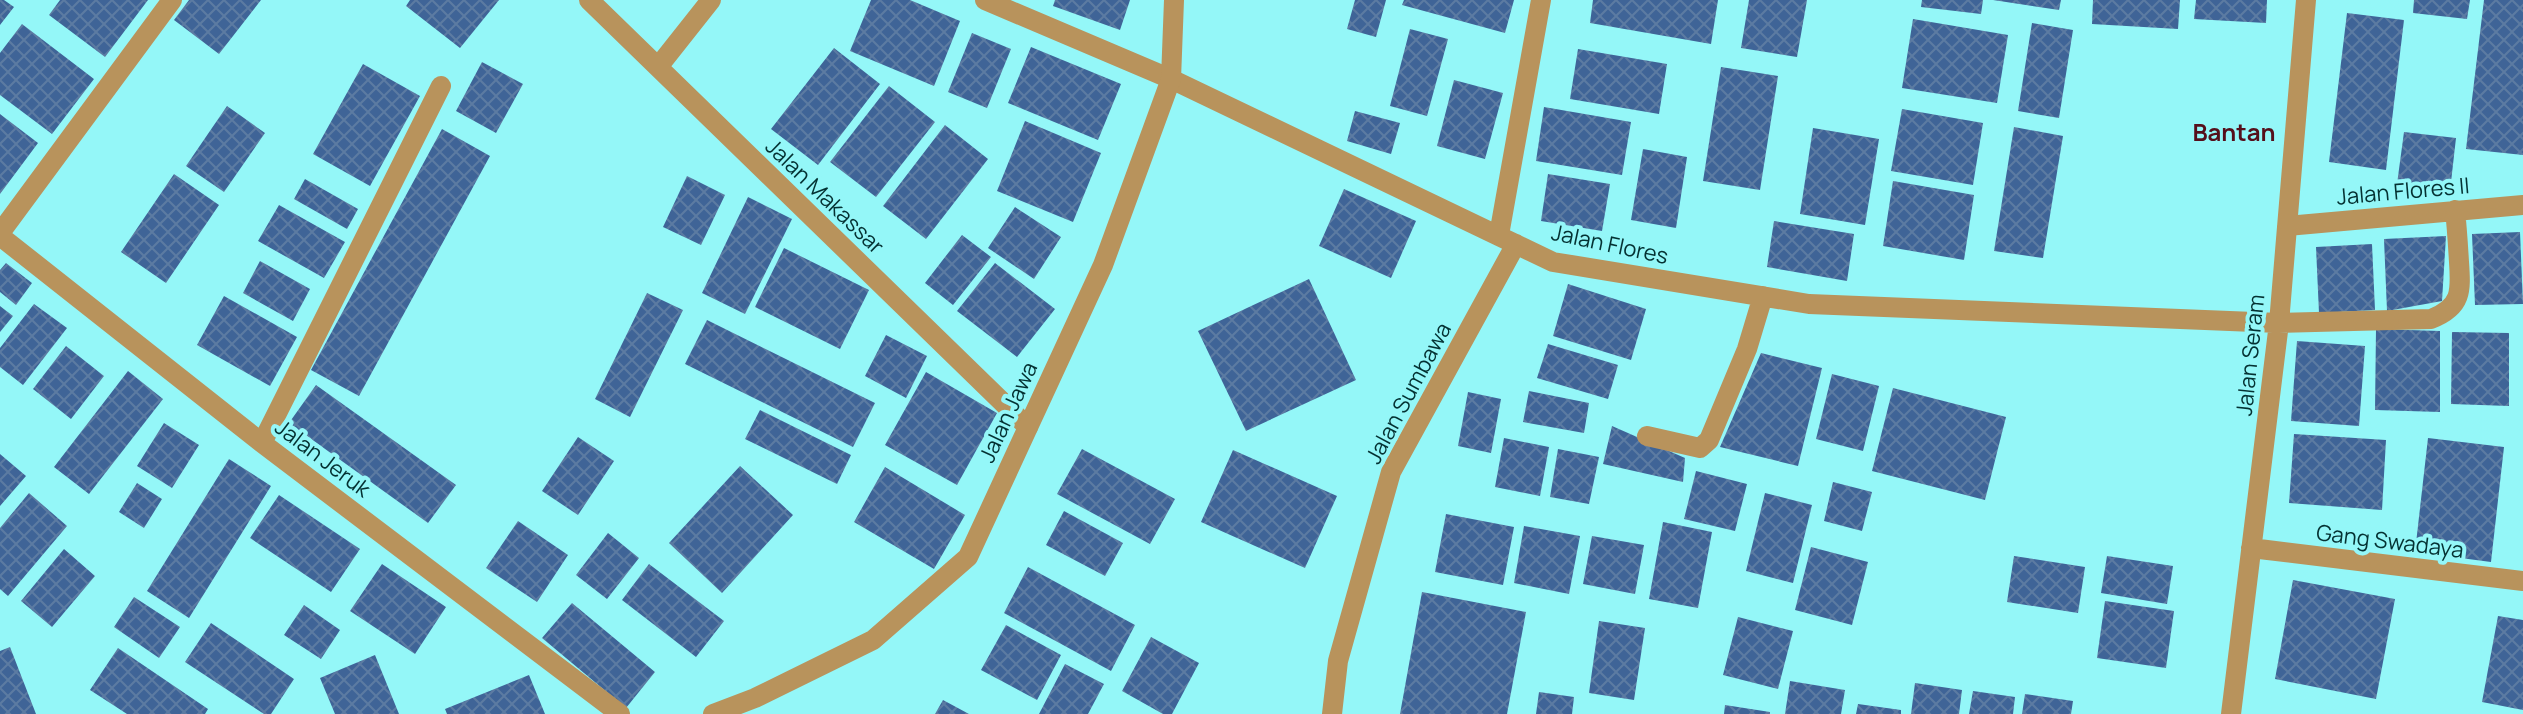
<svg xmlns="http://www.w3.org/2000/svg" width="2523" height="714" font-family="Manrope,sans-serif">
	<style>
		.building { fill: url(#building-cross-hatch) }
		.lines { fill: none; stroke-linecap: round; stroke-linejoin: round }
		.minor { stroke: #b8935c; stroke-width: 20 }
		.tertiary { stroke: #b8935c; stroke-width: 20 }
		.labels { text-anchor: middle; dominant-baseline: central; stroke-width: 8; stroke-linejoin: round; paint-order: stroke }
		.street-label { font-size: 22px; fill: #043132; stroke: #94f7f8 }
		.neighbourhood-label { font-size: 24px; font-weight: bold; fill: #550f1b; stroke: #94f7f8 }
	</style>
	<defs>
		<pattern id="building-cross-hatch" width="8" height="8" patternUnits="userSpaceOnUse" patternTransform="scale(2)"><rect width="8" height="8" fill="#3f6497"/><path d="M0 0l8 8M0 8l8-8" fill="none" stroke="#5c7ba2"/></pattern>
	</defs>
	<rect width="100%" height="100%" fill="#94f7f8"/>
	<path class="building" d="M0,0h4l10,7 -14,18z
		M60,0h88l-43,57 -56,-42z
		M189,0h72l-42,54 -45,-34z
		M410,0h89l-39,48 -54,-42z
		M871,0h39l50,21 -26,65 -84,-35z
		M1055,0h75l-10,30 -67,-24z
		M1355,0h31l-10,37 -29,-8z
		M1404,0h110l-9,33 -103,-28z
		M1593,0h125l-7,44 -121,-21z
		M1749,0h58l-10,57 -56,-9z
		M1922,0h61l-2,14 -60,-7z
		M1993,0h68l-2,10z
		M2093,0h87l-2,29 -86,-5z
		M2196,0h71l-1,23 -72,-4z
		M2414,0h56l-3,19 -54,-6z
		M2484,0h39v155l-57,-6z
		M2347,13l57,7 -18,150 -57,-8z
		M1913,19l95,16 -11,68 -95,-15z
		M2032,23l41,7 -14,88 -41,-7z
		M22,24l72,55 -42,55 -52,-39v-42z
		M1410,29l38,10 -21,77 -37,-10z
		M972,33l39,16 -24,59 -39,-16z
		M1031,47l90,37 -23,56 -90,-37z
		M834,48l46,36 -62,81 -47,-36z
		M1578,49l89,15 -8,50 -89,-15z
		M482,62l41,22 -27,49 -40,-22z
		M363,64l57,32 -50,90 -57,-32z
		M1721,67l57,9 -18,114 -57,-9z
		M1454,80l49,13 -18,66 -48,-13z
		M889,86l46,36 -59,75 -46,-35z
		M227,106l38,27 -41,59 -38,-26z
		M1544,107l87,15 -9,53 -86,-14z
		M1902,109l81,14 -10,62 -82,-14z
		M1355,111l45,12 -9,31 -44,-13z
		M0,114l38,29 -38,51z
		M1025,121l76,32 -28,69 -76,-31z
		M945,125l43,34 -62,80 -43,-33z
		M2014,127l49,9 -20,122 -49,-7z
		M1813,128l66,11 -14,86 -65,-11z
		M442,129l48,27 -131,240 -48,-26z
		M2404,132l52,6 -6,53 -53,-7z
		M1643,149l44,8 -11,71 -45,-8z
		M174,174l45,31 -53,78 -45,-31z
		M1548,174l62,10 -8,47 -61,-10z
		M687,176l38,19 -24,50 -38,-18z
		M305,179l53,30 -11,20 -53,-30z
		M1893,181l81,14 -10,65 -81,-14z
		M1344,189l72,32 -25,57 -72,-32z
		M748,197l44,22 -47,95 -43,-21z
		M279,205l66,37 -21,36 -66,-37z
		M1015,207l46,30 -27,42 -46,-31z
		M1774,221l80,13 -7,47 -80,-14z
		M2520,232l3,72 -48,1 -3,-71z
		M962,235l29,22 -38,48 -28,-22z
		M2446,236l-4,65 -55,10 -3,-72z
		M2372,244l3,66 -56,3 -3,-66z
		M784,248l85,42 -29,59 -85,-42z
		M260,261l50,28 -17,32 -50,-28z
		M6,263l26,20 -16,22 -16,-13v-22z
		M995,263l60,46 -38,48 -60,-46z
		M1309,279l47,101 -110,51 -48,-100z
		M1568,284l78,25 -15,51 -78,-24z
		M647,293l36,17 -53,107 -35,-18z
		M224,296l73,41 -27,49 -73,-41z
		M34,304l33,24 -44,57 -23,-18v-19z
		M0,306l13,10 -13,16z
		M707,320l168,83 -22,44 -168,-83z
		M2376,329l64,2v81l-65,-2z
		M2452,332l57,1v73l-58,-2z
		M886,335l41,21 -21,42 -41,-22z
		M2297,341l68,5 -6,80 -68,-5z
		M1548,344l70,21 -10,34 -71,-21z
		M66,346l38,30 -33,43 -38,-30z
		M1761,353l61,15 -24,98 -78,-19z
		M128,371l35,28 -74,95 -35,-27z
		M926,372l71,41 -40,72 -72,-40z
		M1832,374l47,12 -16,65 -47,-12z
		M316,385l140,100 -28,38 -139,-100z
		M1893,388l113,29 -21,83 -113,-29z
		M1529,391l60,12 -5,30 -61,-11z
		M1468,392l33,7 -10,54 -33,-7z
		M760,410l91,45 -14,29 -92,-45z
		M164,423l35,22 -27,43 -35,-22z
		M1612,426l73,32 -2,24 -80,-18z
		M2294,434l92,6 -4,70 -93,-7z
		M578,437l36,24 -36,54 -36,-24z
		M1504,438l45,9 -9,49 -45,-9z
		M2428,438l76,9 -13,115 -76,-10z
		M1082,449l93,50 -25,45 -93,-50z
		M1558,449l41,8 -10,47 -39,-7z
		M1233,450l104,46 -32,72 -104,-46z
		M0,454l26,22 -26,30z
		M229,459l42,27 -82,132 -42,-27z
		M740,466l53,49 -71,78 -53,-50z
		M885,467l80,48 -31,54 -80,-47z
		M1696,471l51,13 -12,47 -51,-12z
		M1833,482l39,10 -10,39 -38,-10z
		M137,483l25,16 -18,29 -25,-16z
		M29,493l38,33 -59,70 -8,-7v-61z
		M1765,493l47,12 -19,78 -47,-12z
		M279,495l81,54 -29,43 -81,-54z
		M1064,511l59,32 -18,33 -59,-31z
		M1446,514l68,13 -11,58 -68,-13z
		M518,521l50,34 -31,47 -51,-34z
		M1663,522l49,10 -14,76 -49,-9z
		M1524,526l56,10 -11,58 -55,-11z
		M608,533l31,25 -32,41 -31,-24z
		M1592,536l52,9 -9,49 -52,-10z
		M1811,547l57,15 -16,63 -57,-15z
		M64,549l31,27 -43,51 -31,-26z
		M2014,556l71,11 -7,46 -71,-11z
		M2107,556l66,10 -6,38 -66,-11z
		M382,564l64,43 -31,47 -65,-43z
		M649,564l75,57 -28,36 -74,-57z
		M1028,567l107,58 -24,46 -107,-58z
		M2293,580l102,19 -19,100 -101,-20z
		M1422,592l104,20 -19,102h-107z
		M134,597l46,30 -21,31 -45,-31z
		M2105,601l69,10 -8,57 -69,-10z
		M572,603l83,69 -29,36 -84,-70z
		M304,605l36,25 -19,29 -37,-24z
		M2498,616l25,4v90l-41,-8z
		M1738,617l55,14 -15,58 -55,-14z
		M1599,621l46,7 -11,72 -45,-7z
		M211,623l83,56 -23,35h-7l-79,-52z
		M1006,625l55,30 -24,45 -56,-30z
		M1151,637l48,26 -27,51h-9l-41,-23z
		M10,647l26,67h-36v-63z
		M118,648l90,61 -3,5h-78l-37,-24z
		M375,655l24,59h-64l-15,-36z
		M1065,664l39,20 -16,30h-49z
		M529,675l16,39h-98l-2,-5z
		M1790,681l55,9 -4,24h-56z
		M1915,683l47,7 -3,24h-48z
		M1973,691l42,6 -2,17h-44z
		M1539,692l35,5 -2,17h-36z
		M2025,694l48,7 -2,13h-49z
		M943,700l26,14h-34z
		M1858,704l43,6v4h-45z
		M1725,705l45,7v2h-46z"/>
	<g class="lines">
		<path class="minor" d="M589,0l439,427
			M985,0l186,79 382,183 256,42 470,19 152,-4c31,-12 30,-28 28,-57 -1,-17 -2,-34 -4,-52
			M658,67l53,-67
			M2287,226l236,-21
			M0,233l172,-233
			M1499,235l42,-235
			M0,236l262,207 358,271
			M1647,436l53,12 9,-8 38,-91 16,-53
			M262,443l179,-357
			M2251,548l272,33
			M1332,714l6,-53 53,-189 125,-228
			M2231,714l48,-391 27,-323"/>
		<path class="tertiary" d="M713,714l42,-16 118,-58 95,-83 135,-292 68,-186 3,-79"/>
	</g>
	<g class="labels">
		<g class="street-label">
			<text transform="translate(2403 191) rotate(-5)">Jalan Flores II</text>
			<text transform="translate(825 196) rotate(44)">Jalan Makassar</text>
			<text transform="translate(1610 244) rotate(12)">Jalan Flores</text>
			<text transform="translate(2250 355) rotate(-84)">Jalan Seram</text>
			<text transform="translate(1408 393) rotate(-62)">Jalan Sumbawa</text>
			<text transform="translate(1008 412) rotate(-65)">Jalan Jawa</text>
			<text transform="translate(323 458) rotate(37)">Jalan Jeruk</text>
			<text transform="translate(2390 541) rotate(7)">Gang Swadaya</text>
		</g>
		<g class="neighbourhood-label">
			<text x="2234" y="131">Bantan</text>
		</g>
	</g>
</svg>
